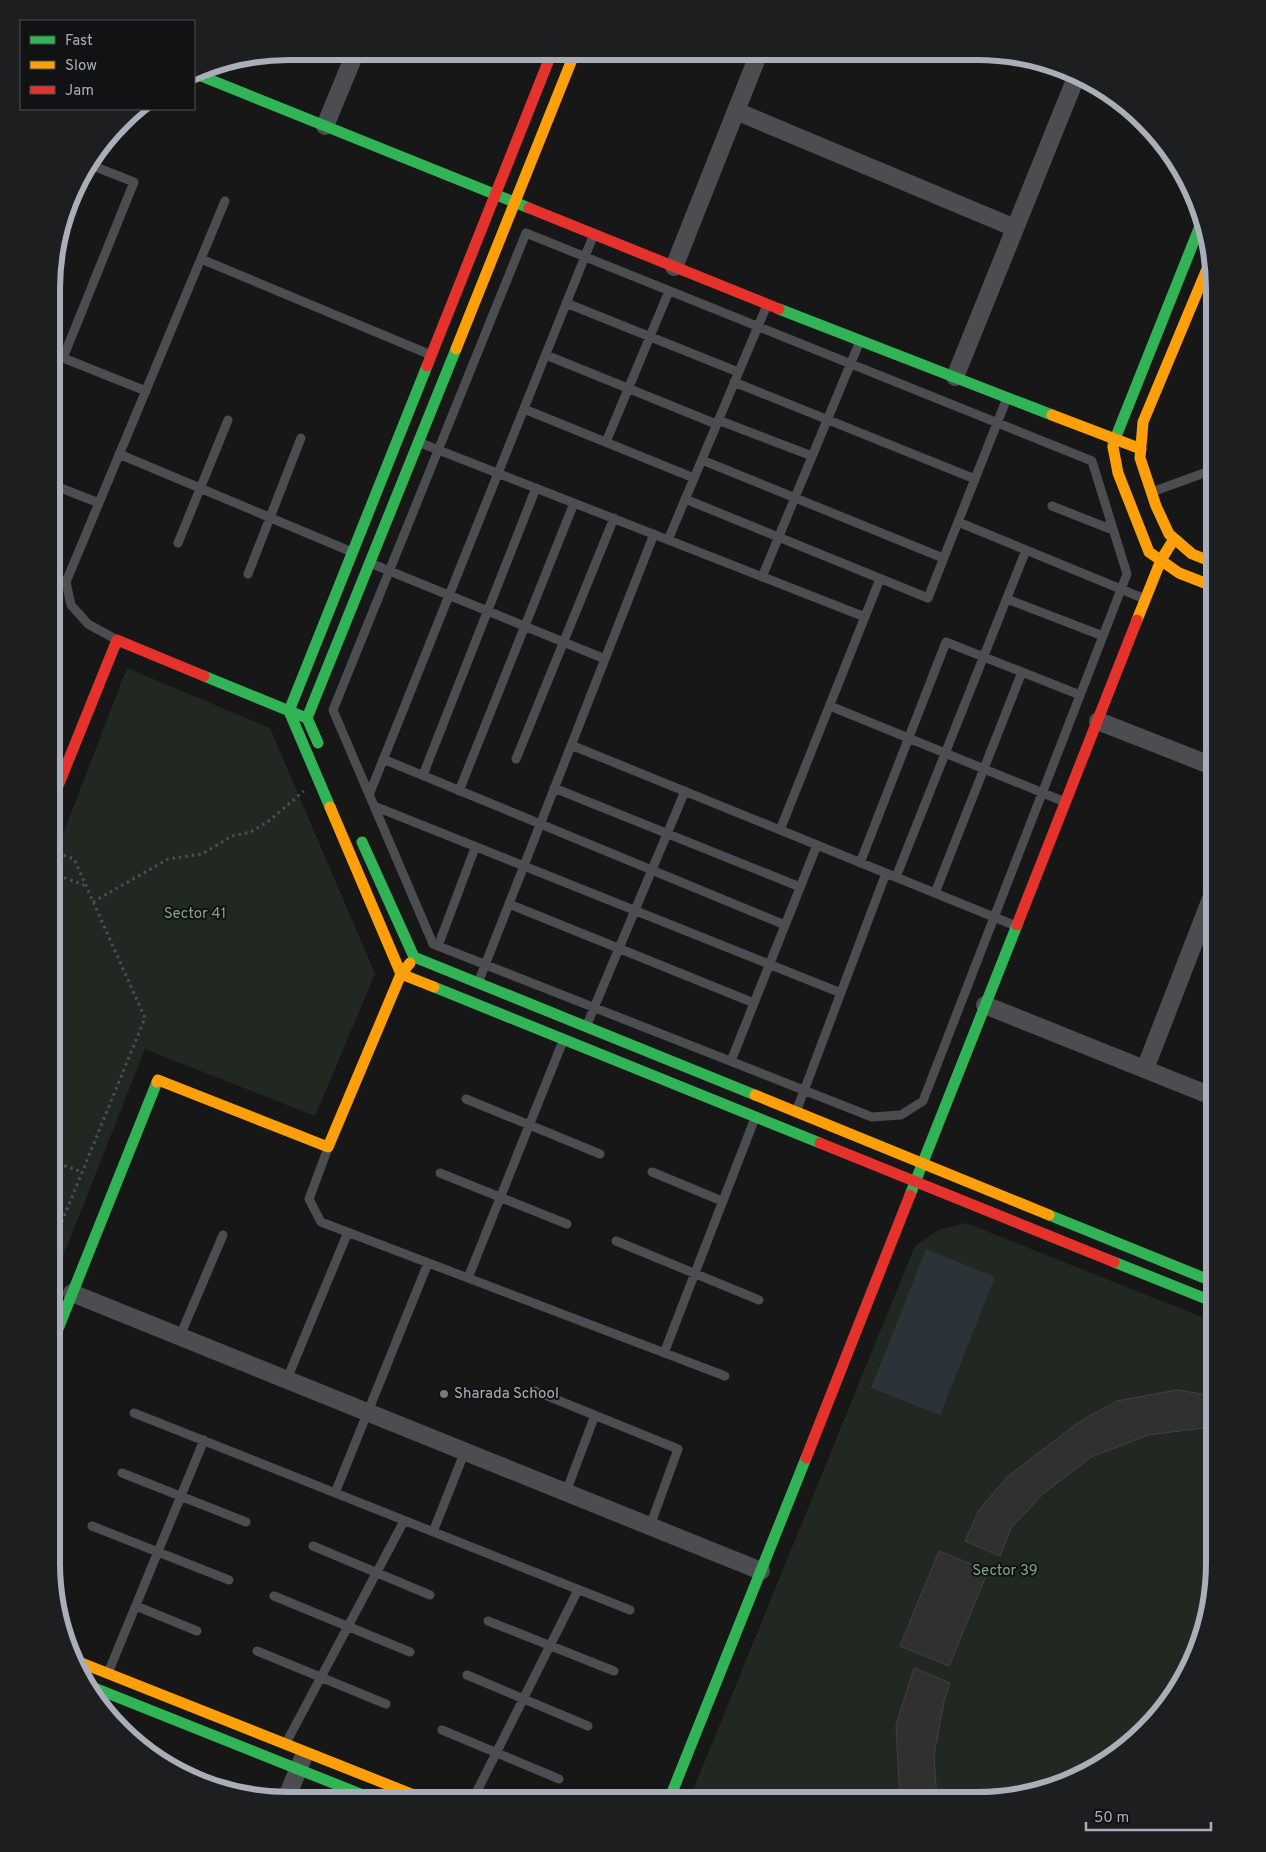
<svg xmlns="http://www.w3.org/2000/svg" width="1266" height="1852" font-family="Overpass,sans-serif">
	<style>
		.green { fill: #212821 }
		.water { fill: #2b3339 }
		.building { fill: #303031; stroke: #404143 }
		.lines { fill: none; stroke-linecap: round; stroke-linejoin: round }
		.path { stroke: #4d4f52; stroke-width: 3; stroke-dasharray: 2.5 4; stroke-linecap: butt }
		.lane { stroke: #4c4d50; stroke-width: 9 }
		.street { stroke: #4c4d50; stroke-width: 18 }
		.fast { stroke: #30b455; stroke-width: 11 }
		.slow { stroke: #ff9f0a; stroke-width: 11 }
		.jam { stroke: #e5322d; stroke-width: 11 }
		.poi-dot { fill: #767980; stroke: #111213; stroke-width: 2 }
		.labels { text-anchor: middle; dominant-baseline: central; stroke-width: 4; stroke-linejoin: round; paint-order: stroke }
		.park-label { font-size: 15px; fill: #80a380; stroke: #111213 }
		.poi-label { font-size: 15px; fill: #a9aeb8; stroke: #111213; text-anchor: start }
		.rim { fill: none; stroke: #a9aeb8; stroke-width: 6 }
	</style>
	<rect width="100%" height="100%" fill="#171717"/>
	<path class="green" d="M127,668l143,60 105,246 -60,142 -170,-67 -93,235v-445l8,3z
		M966,1223l248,99v257l-12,61 -28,55 -41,47 -51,34 -105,25 -288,-1 226,-554 23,-16z"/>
	<path class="water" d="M926,1249l69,28 -55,138 -69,-27z"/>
	<path class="building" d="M1177,1390l37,6v35l-11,-3 -55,7 -57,22 -48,37 -32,34 -11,28 -35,-15 14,-31 28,-33 72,-55 38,-21z
		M939,1551l49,20 -39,95 -49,-20z
		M914,1668l36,15 -6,18 -10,54 3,46h-35l-3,-17 -3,-59z"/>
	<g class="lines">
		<path class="path" d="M52,873l32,12
			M93,902l75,-43 34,-5 30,-18 19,-4 19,-12 34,-29
			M52,1161l30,11
			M52,1246l93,-228 -71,-159 -22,-8"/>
		<path class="lane" d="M526,233l566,228 35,113 -204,527 -22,14 -29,2 -439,-173 -100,-234z
			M201,259l230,96
			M566,303l172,69
			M53,354l93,37
			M546,355l170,69
			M63,358l71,-176 -46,-18
			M734,382l241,97
			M524,409l170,69
			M718,420l94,36
			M418,442l447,175
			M606,442l63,-151
			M119,454l233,98
			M702,460l241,98
			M53,485l46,18
			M1152,492l63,-23
			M685,499l243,99 79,-200
			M1052,506l61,24
			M958,522l187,77
			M668,540l99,-235
			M178,543l50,-123
			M370,563l235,96
			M248,574l53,-136
			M762,577l98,-236
			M1007,599l96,37
			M117,640l-29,-16 -17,-19 -5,-23 159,-381
			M830,706l235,96
			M571,745l445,181
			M383,759l402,166
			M516,759l98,-241
			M423,775l113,-287
			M554,788l246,99
			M459,791l115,-288
			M369,795l225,-561
			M374,806l467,187
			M780,830l100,-251
			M860,863l86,-221 134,53
			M896,877l130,-327
			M935,893l87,-221
			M509,904l245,99
			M438,946l37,-98
			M478,983l176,-449
			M586,1027l99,-236
			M731,1061l86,-216
			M466,1099l134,55
			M796,1112l90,-239
			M328,1148l-19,51 12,23 404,154
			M652,1172l70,29
			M440,1173l127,51
			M616,1241l143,59
			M468,1278l95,-237
			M180,1336l43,-101
			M664,1353l91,-235
			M287,1379l61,-147
			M535,1391l143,58 -28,77
			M134,1413l496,197
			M122,1473l124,49
			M566,1492l29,-77
			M335,1493l93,-230
			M92,1526l137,54
			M433,1532l32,-81
			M313,1546l117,49
			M274,1596l136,56
			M136,1606l61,25
			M488,1621l126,50
			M257,1651l129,53
			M108,1673l96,-233
			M467,1675l121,51
			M442,1730l117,49
			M286,1743l118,-222
			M473,1799l105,-209"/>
		<path class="street" d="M736,111l279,117
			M325,126l31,-75
			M674,267l85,-214
			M955,377l122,-302
			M1098,721l117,46
			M985,1005l229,92
			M1145,1069l69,-178
			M72,1293l689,278
			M286,1799l17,-41"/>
		<path class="fast" d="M196,74l333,134
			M779,309l273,106
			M1113,447v-3l87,-218
			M204,676l100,41
			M318,743l-11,-25 149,-369
			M330,807l-41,-96 138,-345
			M362,842l52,115 341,138
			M434,987l386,156
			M910,1195l107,-270
			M1049,1215l165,67
			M1114,1262l100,40
			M52,1344l105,-262
			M87,1685l286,114
			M669,1800l137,-342"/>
		<path class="slow" d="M1209,264l-66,158 -3,36 16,48 13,28 23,20 23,9
			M456,349l119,-297
			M1052,415l89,34
			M1113,447l5,26 31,79 30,21 36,14
			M1137,620l24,-60 13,-21
			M330,807l71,167 33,13
			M157,1082l1,-2 170,67 73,-173 9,-11
			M755,1095l294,120
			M74,1660l350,139"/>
		<path class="jam" d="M529,208l250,101
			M427,366l125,-314
			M52,795l4,-4 61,-151 87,36
			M1017,925l120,-305
			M820,1143l294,119
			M806,1458l104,-263"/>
	</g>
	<circle class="poi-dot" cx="444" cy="1394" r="5"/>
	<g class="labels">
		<g class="park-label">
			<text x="195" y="914">Sector 41</text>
			<text x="1005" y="1571">Sector 39</text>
		</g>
		<g class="poi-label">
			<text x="454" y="1394">Sharada School</text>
		</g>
	</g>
	<path d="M0 0H1266V1852H0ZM289 60H977A229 229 0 0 1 1206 289V1563A229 229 0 0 1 977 1792H289A229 229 0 0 1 60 1563V289A229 229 0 0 1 289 60Z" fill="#1d1e20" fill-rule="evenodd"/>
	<path class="rim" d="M289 60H977A229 229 0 0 1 1206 289V1563A229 229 0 0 1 977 1792H289A229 229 0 0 1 60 1563V289A229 229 0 0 1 289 60Z"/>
	<rect x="20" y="20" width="175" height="90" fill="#111213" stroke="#4e5055"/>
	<rect x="30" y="36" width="25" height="8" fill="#30b455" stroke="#4e5055"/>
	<text x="65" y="45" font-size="15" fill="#a9aeb8">Fast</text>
	<rect x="30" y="61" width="25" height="8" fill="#ff9f0a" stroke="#4e5055"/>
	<text x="65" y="70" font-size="15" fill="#a9aeb8">Slow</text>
	<rect x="30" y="86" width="25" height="8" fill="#e5322d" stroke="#4e5055"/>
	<text x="65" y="95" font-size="15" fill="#a9aeb8">Jam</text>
	<path d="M1086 1822v8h125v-8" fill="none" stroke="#a9aeb8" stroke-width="2.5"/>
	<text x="1094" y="1822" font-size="15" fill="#a9aeb8" stroke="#111213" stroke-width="4" paint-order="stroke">50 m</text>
</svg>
